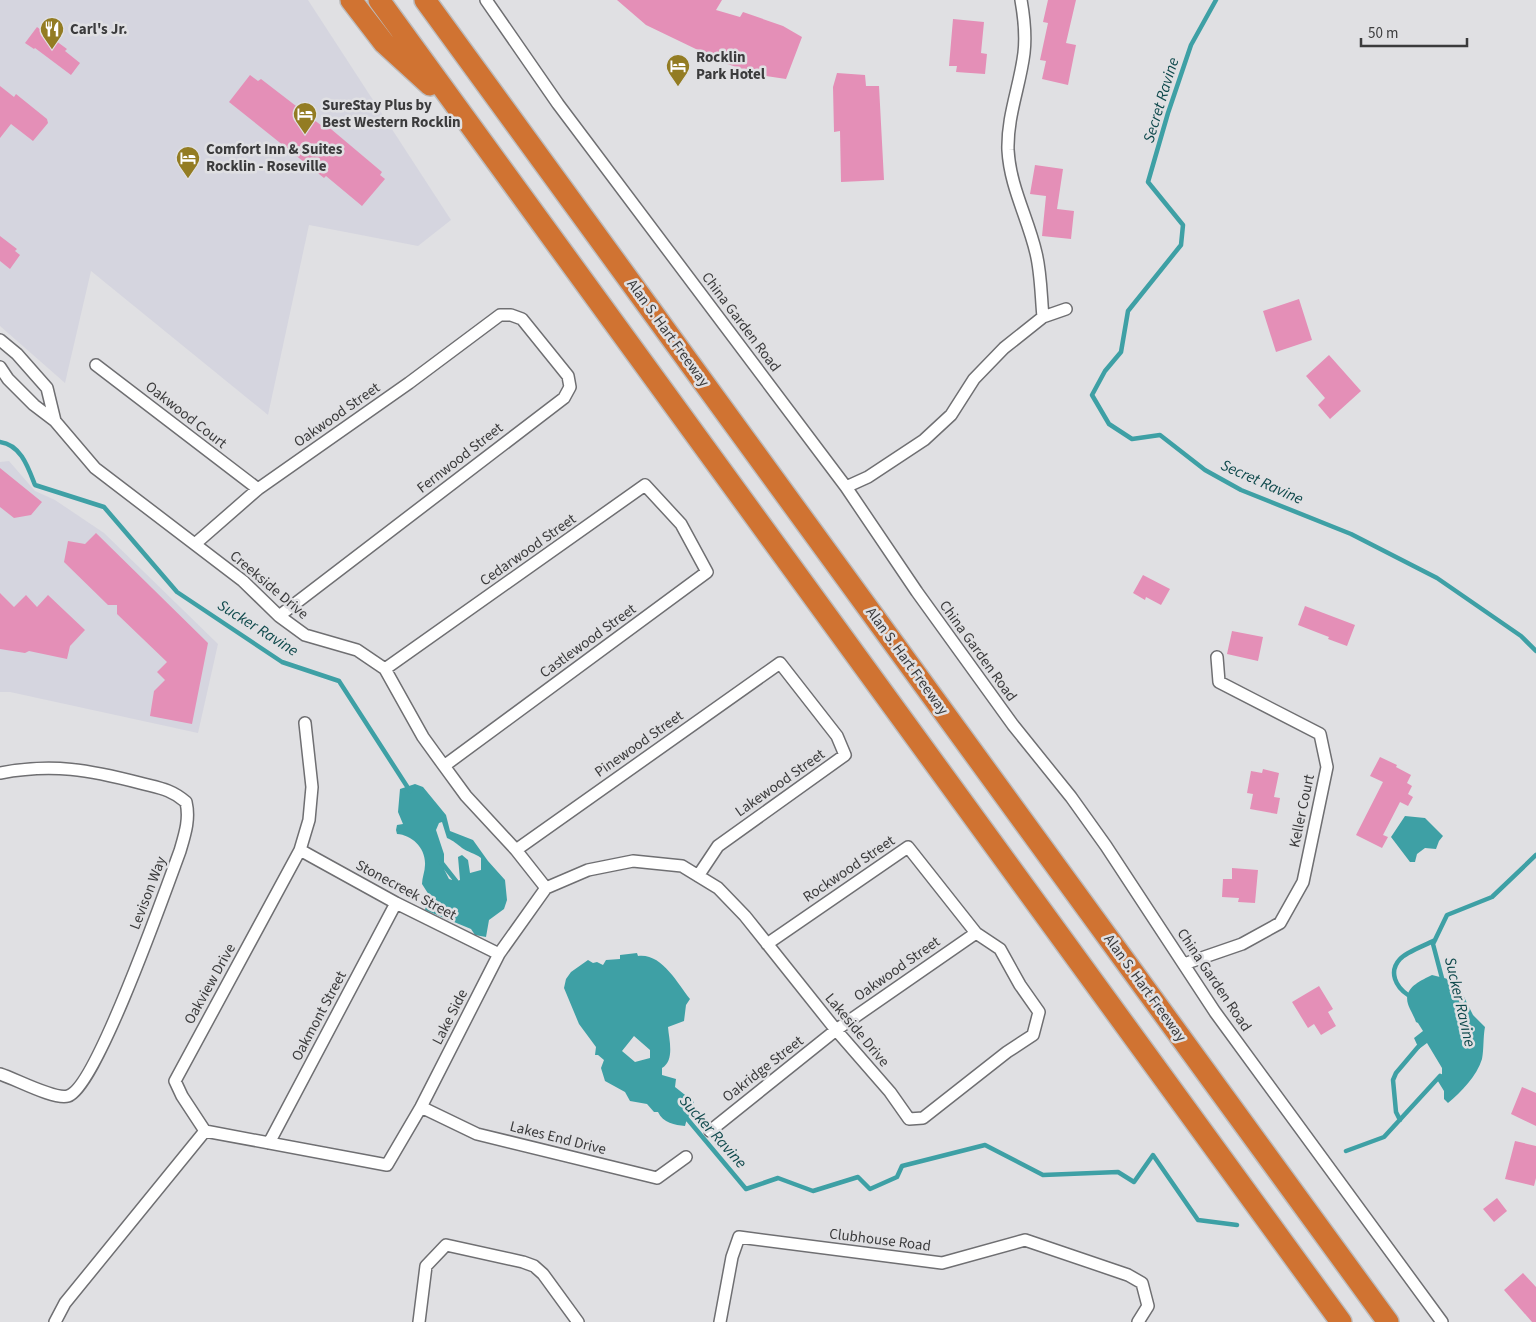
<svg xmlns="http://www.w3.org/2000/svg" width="1536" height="1322" font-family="'Source Sans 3',sans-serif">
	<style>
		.built { fill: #d5d5df }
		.water { fill: #3ea0a5; fill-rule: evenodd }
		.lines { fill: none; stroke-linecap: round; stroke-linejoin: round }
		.stream { stroke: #3ea0a5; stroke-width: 4.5 }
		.building { fill: #e48fb7 }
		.minor-casing { stroke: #6f6f72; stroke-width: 14 }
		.motorway-casing { stroke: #bcbcbd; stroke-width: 24 }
		.minor { stroke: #fff; stroke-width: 11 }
		.motorway { stroke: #d07332; stroke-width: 21 }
		.labels { text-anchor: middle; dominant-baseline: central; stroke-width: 5; stroke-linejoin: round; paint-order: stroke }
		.poi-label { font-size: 15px; font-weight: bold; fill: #3b3b3c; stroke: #e0e0e3; text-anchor: start }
		.street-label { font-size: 15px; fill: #3b3b3c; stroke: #e0e0e3 }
		.water-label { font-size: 16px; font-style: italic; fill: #0f494c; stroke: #e0e0e3 }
	</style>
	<rect width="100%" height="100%" fill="#e0e0e3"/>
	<path class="built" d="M0,0h308l143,220 -33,26 -109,-21 -41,190 -177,-144 -26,112 -65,-57z
		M9,461l26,30 20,9 49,33 114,111 -20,89 -188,-41h-10v-230z"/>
	<path class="water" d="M415,784l8,3 23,28 4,16 23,9 15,21 17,19 2,20 -3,9 -15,11 -3,17 -11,-2 -4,-6 -46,-19 4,-15 -7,-11c0,-6 3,-13 3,-19 1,-17 -13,-30 -28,-31l-1,-4 1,-5 6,-1 -5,-12 2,-23zM442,822l5,16c8,4 9,5 15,10 5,4 13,5 19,10v12l-11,3 -2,-13 -6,-5 -4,2 2,23 -3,1 -4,-6 -1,5 -3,-1 -5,-10v-15l-8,-24 3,-7z
		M1405,816l20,2 18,18 -4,5 -3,8 -11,-1 -8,6 -2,8h-5l-19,-25z
		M637,953l1,3c24,-3 39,27 52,43l-4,6 -2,16 -16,6c1,13 7,33 -6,41v7l14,4 -1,8 19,15c-1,9 -7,15 -9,24 -10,-1 -22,-3 -27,-14h-4l-7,-8 -17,-3 -5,-9 -20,-11 -4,-13 3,-8 -6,-5h-3l1,-8 -17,-23 -15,-36 2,-9 5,-7 17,-12 5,3 4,-1 6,3 3,-5 14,-1v-4zM634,1036l16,14v8l-15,4 -13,-11z
		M1432,975l24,6 17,34 12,12c-2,10 -1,22 -3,32 -5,17 -21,33 -34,44l-4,-4v-8l-8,-13 6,-4v-6l-15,-25 -8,6 -5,-11 9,-7 -5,-8 -2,-1c-2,-6 -7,-14 -8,-18 -5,-16 12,-23 24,-29z"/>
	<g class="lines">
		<path class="stream" d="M1216,0l-25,45 -23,68 -20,69 35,43 -2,20 -53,66 -7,41 -16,19 -13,24 17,29 23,15 28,-4 45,35 36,20 110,44 86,44 84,58 15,15
			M0,442c21,3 28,25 35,43l69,22 73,85 105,70 57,19 71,110
			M441,862l15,19
			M1443,982l-10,-38 14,-29 45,-18 44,-42
			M1408,995c-12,-8 -20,-23 -8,-36 6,-7 26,-14 35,-19
			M684,1115l62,74 32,-11 35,13 45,-14 12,12 27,-12 5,-11 83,-21 58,30 75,-3 16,10 19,-27 45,65 39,5
			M1400,1120l-4,-8 -3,-32 3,-7 22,-26
			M1346,1151l38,-14 56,-61"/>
	</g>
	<path class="building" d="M617,0h105l-6,10 24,7 3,-5 40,14 19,11 -16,42 -20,-3 -39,-12 -81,-39z
		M1048,0h28l-10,43 10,2 -8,40 -26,-6 4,-18 -6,-1 8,-37 -5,-1z
		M953,19l31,3 -3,31 6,1 -2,20 -29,-2 1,-6h-8z
		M37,27l30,22 -2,2 15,12 -9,12 -36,-27 -1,1 -9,-6z
		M837,73l28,2 1,11h13l5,94 -43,2 -1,-51 -6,1 -1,-45z
		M250,75l8,6 3,-2 61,47 3,-2 57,48 -2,3 5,4 -23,27 -36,-30 -2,2 -95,-76z
		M0,86l14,11 2,-3 31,25 1,4 -15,18 -22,-17 -11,14z
		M1035,165l28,4 -6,40 17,2 -3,28 -29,-3 4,-40 -16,-2z
		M0,236l17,13 -2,2 5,4 -10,14 -10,-8z
		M1299,299l13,41 -36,12 -13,-41z
		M1329,355l32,36 -31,28 -12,-14 7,-7 -19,-22z
		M0,468l42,34 -11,13 -17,3 -14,-11z
		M96,533l112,110 -16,81 -42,-8 4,-25 11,-11 -8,-8 10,-10 -50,-48v-9h-9l-44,-43 4,-21 17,3z
		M1143,575l27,14 -9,16 -15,-8 -1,3 -12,-7z
		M0,593l14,14 12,-12 11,12 11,-12 37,35 -15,16 -3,13 -38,-8 -4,2 -25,-4z
		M1305,606l50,19 -8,21 -19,-7 1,-2 -31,-12z
		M1232,631l31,6 -5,24 -31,-7z
		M1380,757l17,8 -1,2 15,8 -4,8 5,3 -4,8 5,3 -5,9 -8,-4 -17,33 5,2 -6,11 -26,-13 27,-53 -13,-6z
		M1263,769l16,4 -5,24 6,1 -3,16 -27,-5 3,-15 -6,-1 4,-22 11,2z
		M1232,868l26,2 -3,33 -17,-1 1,-4 -17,-1 1,-18h9z
		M1319,986l14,23 -5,3 8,14 -15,9 -7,-11 -6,4 -16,-26z
		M1522,1087l14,6v33l-25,-12z
		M1515,1141l21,5v32l-2,8 -29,-7z
		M1497,1198l10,13 -13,11 -11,-13z
		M1523,1273l13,14v35h-4l-28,-32z"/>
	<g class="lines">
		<g class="minor-casing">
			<path id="minor" d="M486,0l72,104 288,383 71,105 96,133 58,72 35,49 109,166 227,310
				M1021,0c3,17 5,36 3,53 -4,33 -17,63 -16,97 2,37 20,68 28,103 5,20 5,43 7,64
				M0,340l17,14 30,34 8,33
				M96,365l162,124
				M0,367l8,12 26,26 21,16 40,47 148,113 36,35 26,19 52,15 28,19 38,68 21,29 22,30 50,54 30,38
				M846,487l22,-10 56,-37 27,-25 23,-36 30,-31 39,-31 23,-8
				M195,544l63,-55 151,-106 91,-68h11l11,4 46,57 2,11 -6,11 -285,218
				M385,669l260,-184 36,39 26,48 -263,194
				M305,723l7,64 -3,33 -9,30 -125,231 7,15 23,35 182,34 34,-58 78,-153 47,-66
				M0,773c53,-10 90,-3 140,10 19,5 31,6 46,19 4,17 -1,32 -6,49 -13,35 -84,237 -112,245 -14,4 -52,-17 -68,-22
				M300,850l96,53 103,51
				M516,850l264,-187 57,73 8,19 -127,91 -20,30
				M546,888l42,-18 45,-9 49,5 36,22 27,28 91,114 54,62 19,27 14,-1 84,-66 26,-17 6,-23 -19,-27 -20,-36 -24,-16 -68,-86 -141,97
				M1184,964l58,-20 38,-21 23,-41 24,-115 -7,-33 -101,-52 -2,-25
				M421,1107l56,27 180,44 29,-21
				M710,1131l126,-101 140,-97
				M269,1143l127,-240
				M55,1322l10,-19 140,-172
				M419,1322l7,-56 20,-21 77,17 11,4 9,8 35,48
				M720,1322l12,-65 7,-20 203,26 83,-23 103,35 14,8 6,23 -10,16"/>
		</g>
		<g class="motorway-casing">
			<path id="motorway" d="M351,0l33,43 46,42
				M379,0l962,1322
				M425,0l963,1322"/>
		</g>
		<use href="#minor" class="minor"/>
		<use href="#motorway" class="motorway"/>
	</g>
	<defs>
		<g id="restaurant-pin" transform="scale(1.25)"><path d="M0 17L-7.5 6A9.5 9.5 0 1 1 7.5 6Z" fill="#937c23" stroke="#e0e0e3"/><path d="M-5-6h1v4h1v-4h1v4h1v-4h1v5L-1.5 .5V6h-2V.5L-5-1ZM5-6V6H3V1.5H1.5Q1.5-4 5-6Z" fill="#fff"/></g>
		<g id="hotel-pin" transform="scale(1.25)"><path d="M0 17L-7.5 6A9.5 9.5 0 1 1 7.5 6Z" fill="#937c23" stroke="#e0e0e3"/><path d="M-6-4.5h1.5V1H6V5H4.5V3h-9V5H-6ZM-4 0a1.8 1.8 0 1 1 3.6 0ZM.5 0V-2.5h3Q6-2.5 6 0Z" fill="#fff"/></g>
	</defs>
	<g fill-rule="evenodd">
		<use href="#restaurant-pin" x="52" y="29"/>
		<use href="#hotel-pin" x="678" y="66"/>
		<use href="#hotel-pin" x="305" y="114"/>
		<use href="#hotel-pin" x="188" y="158"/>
	</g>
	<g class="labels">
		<g class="poi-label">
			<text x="70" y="29">Carl's Jr.</text>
			<text x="696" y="57">Rocklin<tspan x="696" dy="17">Park Hotel</tspan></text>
			<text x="322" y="105">SureStay Plus by<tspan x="322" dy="17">Best Western Rocklin</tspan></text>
			<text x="206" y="149">Comfort Inn &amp; Suites<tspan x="206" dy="17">Rocklin - Roseville</tspan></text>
		</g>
		<g class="street-label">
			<text transform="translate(741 322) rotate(53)">China Garden Road</text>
			<text transform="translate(668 333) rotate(54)">Alan S. Hart Freeway</text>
			<text transform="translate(186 415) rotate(38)">Oakwood Court</text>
			<text transform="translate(337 415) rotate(-35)">Oakwood Street</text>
			<text transform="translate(460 458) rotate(-38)">Fernwood Street</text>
			<text transform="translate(528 550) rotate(-35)">Cedarwood Street</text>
			<text transform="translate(269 585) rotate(40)">Creekside Drive</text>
			<text transform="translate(588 641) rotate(-36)">Castlewood Street</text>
			<text transform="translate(978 651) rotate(54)">China Garden Road</text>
			<text transform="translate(907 661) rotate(54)">Alan S. Hart Freeway</text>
			<text transform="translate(639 744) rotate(-35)">Pinewood Street</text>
			<text transform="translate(780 783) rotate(-35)">Lakewood Street</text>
			<text transform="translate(1302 811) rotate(-78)">Keller Court</text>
			<text transform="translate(849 869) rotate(-34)">Rockwood Street</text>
			<text transform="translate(406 890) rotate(28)">Stonecreek Street</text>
			<text transform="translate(148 893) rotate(-69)">Levison Way</text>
			<text transform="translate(897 969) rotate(-35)">Oakwood Street</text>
			<text transform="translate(1214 980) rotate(56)">China Garden Road</text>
			<text transform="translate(210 984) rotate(-61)">Oakview Drive</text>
			<text transform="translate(1145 988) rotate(54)">Alan S. Hart Freeway</text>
			<text transform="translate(319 1016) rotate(-62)">Oakmont Street</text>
			<text transform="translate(450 1017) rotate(-63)">Lake Side</text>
			<text transform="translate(857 1030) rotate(50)">Lakeside Drive</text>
			<text transform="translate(763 1069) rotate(-38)">Oakridge Street</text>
			<text transform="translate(558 1138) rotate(14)">Lakes End Drive</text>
			<text transform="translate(880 1240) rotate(7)">Clubhouse Road</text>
		</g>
		<g class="water-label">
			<text transform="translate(1161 100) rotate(-73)">Secret Ravine</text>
			<text transform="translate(1262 482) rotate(24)">Secret Ravine</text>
			<text transform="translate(258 628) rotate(32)">Sucker Ravine</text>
			<text transform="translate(1460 1002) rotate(77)">Sucker Ravine</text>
			<text transform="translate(713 1132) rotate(48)">Sucker Ravine</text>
		</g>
	</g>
	<path d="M1361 38v8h106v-8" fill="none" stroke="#3b3b3c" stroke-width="2.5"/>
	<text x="1368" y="38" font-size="15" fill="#3b3b3c" stroke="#e0e0e3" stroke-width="4" paint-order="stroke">50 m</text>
</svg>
